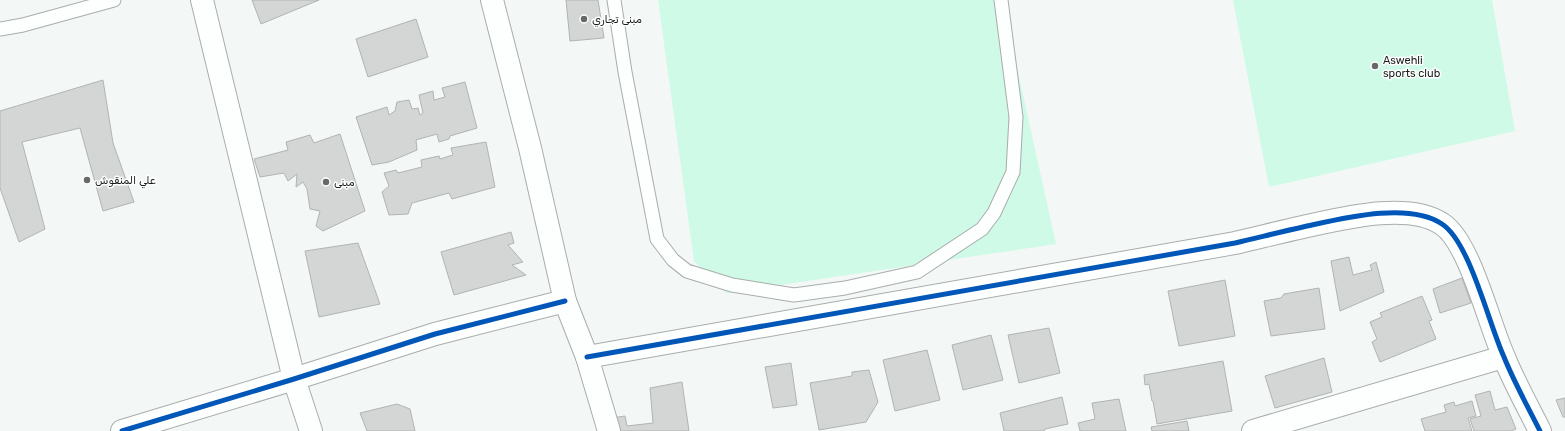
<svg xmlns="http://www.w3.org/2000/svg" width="1565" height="431" font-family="Rubik,Cairo,sans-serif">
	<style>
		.garden { fill: #cefae7 }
		.building { fill: #d3d6d4; stroke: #b0b4b2 }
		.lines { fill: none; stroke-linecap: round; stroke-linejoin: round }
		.service-casing { stroke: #a9adac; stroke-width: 15 }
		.minor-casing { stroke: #a9adac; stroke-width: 24 }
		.tertiary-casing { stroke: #a9adac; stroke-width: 24 }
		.service { stroke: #fdfefe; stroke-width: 13 }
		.minor { stroke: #fdfefe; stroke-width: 22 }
		.tertiary { stroke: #fdfefe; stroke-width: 22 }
		.cycleway-casing { stroke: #fff; stroke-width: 8 }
		.cycleway { stroke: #0057b8; stroke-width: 5 }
		.poi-dot { fill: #656968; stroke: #fff; stroke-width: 1.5 }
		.labels { text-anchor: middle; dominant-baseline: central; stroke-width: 3; stroke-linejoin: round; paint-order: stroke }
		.poi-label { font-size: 11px; fill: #191c1b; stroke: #fff; text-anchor: start }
	</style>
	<rect width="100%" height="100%" fill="#f3f8f6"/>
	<path class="garden" d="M658,0h344l54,244 -330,49 -32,-32z
		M1233,0h259l23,131 -246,56z"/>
	<path class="building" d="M252,0h67l-58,24z
		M566,0h32l6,38 -34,3z
		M416,19l12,38 -60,20 -12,-38z
		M103,80l10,63 21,59 -31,9 -23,-83 -58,14 23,87 -26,13 -19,-54v-77z
		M465,82l12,46 -27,8 -1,3 -10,3 -2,-8 -21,6 1,10 -28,12 -17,3 -16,-48 31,-10 2,8 6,-4 2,-9 12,-2 3,9 6,-1 2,7 3,-2 -4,-18 14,-4 1,9 11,-3 -3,-9z
		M340,134l25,77 -42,20 -7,-5 4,-15 -10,-2 -3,-20 -4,-7 -7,5 1,-13 -9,7 -4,-8 -24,4 -6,-18 34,-9 -2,-8 24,-7 4,8z
		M486,142l9,45 -43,12 -3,-6 -37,10 -4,11 -19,1 -7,-23 7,-6 -5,-13 12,-3 2,3 24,-6 -1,-7 18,-4 1,3 13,-4 -2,-7z
		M511,232l3,11 -6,2 15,17 -11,3 14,10 -72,20 -13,-43z
		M358,243l22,61 -61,13 -14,-66z
		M1349,257l4,18 19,-5 -2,-5 6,-3 8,30 -44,19 -9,-50z
		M1462,278l9,25 -31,10 -7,-24z
		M1225,280l10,56 -56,10 -11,-55z
		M1319,288l6,41 -54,7 -7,-35 17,-3 3,-4z
		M1422,296l10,24 -3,1 7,18 -56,23 -8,-20 5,-3 -7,-17 12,-5 -2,-4z
		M1049,328l11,45 -41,10 -11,-48z
		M991,335l12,45 -40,10 -11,-45z
		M927,350l13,50 -45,11 -12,-51z
		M1324,358l8,34 -57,16 -10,-32z
		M1223,361l9,50 -75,13 -4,-23h-1l-3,-17 -4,1 -1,-10z
		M791,363l6,42 -24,3 -8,-41z
		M869,370l9,32 -12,20 -47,8 -9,-47 42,-7v-4z
		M682,382l7,49h-73l-4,-13 13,-2 2,10 26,-3 -3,-35z
		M1490,391l5,19 12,-3 9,22 -5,2h-37l-4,-12 11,-3 -6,-21z
		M1062,397l6,27 -23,5 -1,2h-40l-4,-18z
		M1565,398v19h-2l-7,-17z
		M1119,399l7,32h-46l-2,-8 17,-4 -3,-16z
		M1472,401l4,15 -8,2 4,13h-47l-4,-12 25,-7 -2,-7 10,-3 1,4z
		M397,404l13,5 5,22h-48l-7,-18z
		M1187,421l2,10h-37l-1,-4z"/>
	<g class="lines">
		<g class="service-casing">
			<path id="service" d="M614,0l11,72 32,167 16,21 14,11 45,14 62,10 51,-7 72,-16 65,-43 12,-16 19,-41 3,-55 -15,-117
				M0,29l23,-4 91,-25"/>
		</g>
		<g class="minor-casing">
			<path id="minor" d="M202,0l92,379 17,52
				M587,357l648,-114c22,-5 45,-11 68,-16 37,-8 105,-26 139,-3 28,18 47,101 62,133 10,25 24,50 36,74
				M122,431l172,-52 141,-45 130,-33
				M1253,431l250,-74"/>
		</g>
		<g class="tertiary-casing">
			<path id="tertiary" d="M492,0l38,148 35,153 22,56 22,74"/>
		</g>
		<use href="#service" class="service"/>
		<use href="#minor" class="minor"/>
		<use href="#tertiary" class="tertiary"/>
		<g class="cycleway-casing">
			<path id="cycleway" d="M587,357l648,-114c22,-5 45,-11 68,-16 37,-8 105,-26 139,-3 28,18 47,101 62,133 10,25 24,50 36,74
				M122,431l172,-52 141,-45 130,-33"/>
		</g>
		<use href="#cycleway" class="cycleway"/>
	</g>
	<g class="poi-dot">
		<circle cx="584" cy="19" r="4"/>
		<circle cx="1375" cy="66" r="4"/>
		<circle cx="87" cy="180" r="4"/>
		<circle cx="326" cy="182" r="4"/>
	</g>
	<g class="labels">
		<g class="poi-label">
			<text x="592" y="19">مبنى تجاري</text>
			<text x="1383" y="60">Aswehli<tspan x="1383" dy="13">sports club</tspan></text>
			<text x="95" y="180">علي المنقوش</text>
			<text x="334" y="182">مبنى</text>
		</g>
	</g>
</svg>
